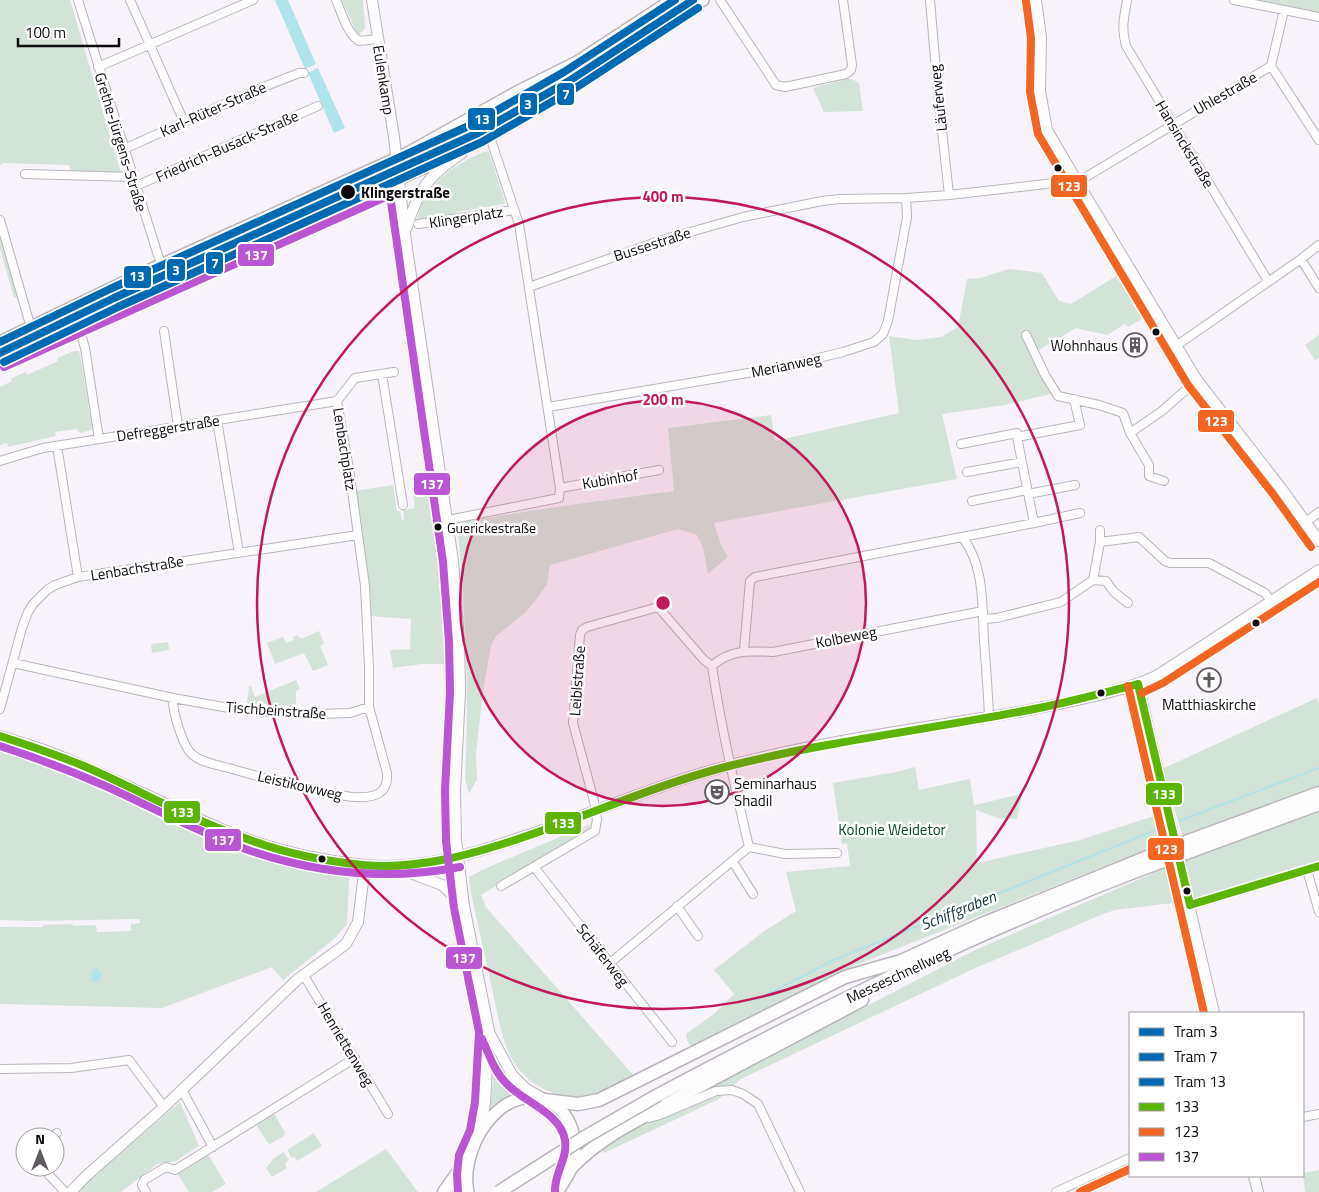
<svg xmlns="http://www.w3.org/2000/svg" width="1319" height="1192" font-family="'Titillium Web',sans-serif">
	<style>
		.green { fill: #d3e3d8 }
		.water { fill: #aee4ea }
		.lines { fill: none; stroke-linecap: round; stroke-linejoin: round }
		.stream { stroke: #aee4ea; stroke-width: 2 }
		.minor-casing { stroke: #b9b4bb; stroke-width: 10 }
		.tertiary-casing { stroke: #b9b4bb; stroke-width: 12 }
		.secondary-casing { stroke: #b9b4bb; stroke-width: 14 }
		.trunk-casing { stroke: #b9b4bb; stroke-width: 15 }
		.minor { stroke: #fefdfe; stroke-width: 8 }
		.tertiary { stroke: #fefdfe; stroke-width: 10 }
		.secondary { stroke: #fefdfe; stroke-width: 11 }
		.trunk { stroke: #fefdfe; stroke-width: 12 }
		.trunk-bridge-casing { stroke: #b9b4bb; stroke-width: 15; stroke-linecap: butt }
		.trunk-bridge { stroke: #fefdfe; stroke-width: 12 }
		.bus-1-casing { stroke: #fff; stroke-width: 11 }
		.bus-2-casing { stroke: #fff; stroke-width: 11 }
		.bus-3-casing { stroke: #fff; stroke-width: 11 }
		.bus-1 { stroke: #5cb504; stroke-width: 8 }
		.bus-2 { stroke: #f26522; stroke-width: 8 }
		.bus-3 { stroke: #ba55d3; stroke-width: 8 }
		.tram-1-casing { stroke: #fff; stroke-width: 11 }
		.tram-2-casing { stroke: #fff; stroke-width: 11 }
		.tram-3-casing { stroke: #fff; stroke-width: 11 }
		.tram-1 { stroke: #0069b4; stroke-width: 8 }
		.tram-2 { stroke: #0069b4; stroke-width: 8 }
		.tram-3 { stroke: #0069b4; stroke-width: 8 }
		.ring { fill: none; stroke: #c2185b; stroke-width: 2.5 }
		.bus-dot { fill: #0e090f; stroke: #fff; stroke-width: 2 }
		.labels { text-anchor: middle; dominant-baseline: central; stroke-width: 5; stroke-linejoin: round; paint-order: stroke }
		.bus-label { font-size: 14px; fill: #0e090f; stroke: #fff; text-anchor: start }
		.street-label { font-size: 15px; fill: #0e090f; stroke: #fff }
		.stop-label { font-size: 15px; font-weight: bold; fill: #0e090f; stroke: #fff; text-anchor: start }
		.poi-label { font-size: 15px; fill: #0e090f; stroke: #fff; text-anchor: end }
		.park-label { font-size: 15px; fill: #084824; stroke: #fff }
		.water-label { font-size: 16px; font-style: italic; fill: #0d3538; stroke: #fff }
		.centre { fill: #c2185b; stroke: #fff; stroke-width: 2.5 }
		.ring-label { font-size: 15px; text-anchor: middle; font-weight: bold; fill: #c2185b; stroke: #fff; stroke-width: 5; stroke-linejoin: round; paint-order: stroke }
		.line-badge { stroke: #fff; stroke-width: 2 }
		.badge-label { font-size: 14px; text-anchor: middle; font-weight: bold; fill: #fff }
	</style>
	<rect width="100%" height="100%" fill="#f8f2fa"/>
	<path class="green" d="M0,0h70l51,173 -50,-2 -2,-6 -65,-2 -4,2z
		M342,0h21l2,28 -7,8z
		M679,0h6c-82,55 -165,109 -255,150v-2l80,-44 8,-7 122,-71z
		M1253,0h66v13z
		M846,79h6l7,4 4,28 -39,1 -11,-24z
		M487,151l2,1 16,50 -1,2 -47,8 -6,4 -34,6c5,-37 38,-59 70,-71z
		M0,234l18,63 -4,1 -14,-49z
		M1009,269l33,4 17,28 12,3 55,-34 27,43 -25,14 -3,-3 -18,11 -31,-7 -39,23 11,25 11,16 -54,13 -63,9 15,65 -243,44 7,22 7,12 -20,17 -5,-26 -6,-13 -19,-6 -128,36 -3,19 -11,16 -11,13 -29,23 -5,10 -8,45 -7,63 1,25 -8,15 -4,-15c4,-83 1,-164 -7,-246l8,-12 104,-16 104,-14 -6,-63 103,-13 4,26 124,-28 -10,-77 27,4 25,-3 17,-10 9,-48 13,-1z
		M1319,335v23l-4,2 -10,-15z
		M74,351h4l2,3 12,74 -1,2 -11,3 -3,-4 -22,3 1,4 -48,11 -1,-4 -7,2v-58l12,-6 -1,-3 15,-6 1,3 31,-14 -1,-3z
		M1220,421l32,39 -4,1 -27,-36 -4,-2z
		M393,485l4,26h3l2,9 2,-1 -1,-9 12,-2 -2,-14 17,-3 7,50 11,123h-27l-28,4 -3,-18 20,-1 1,-30 -40,-3 -11,-91 2,-1 -7,-33z
		M319,631l5,13 -4,2 8,19 -15,6 -9,-18 -29,11 -8,-21 16,-6 3,6 8,-3 -1,-3 5,-2 1,3h4z
		M168,642l1,8 -17,3 -1,-9z
		M296,680l4,9 -4,2v16l-49,-4 2,-17h2l4,11z
		M1317,698l2,6v82l-125,45v2l-11,4 -21,-68z
		M0,736l225,95 139,35 -15,13 -2,45 -13,15 -51,41 -11,-13 -110,41 -162,-4v-77h43v-2l30,-1v2l23,-1 1,7 34,-1v-7l9,-1 -1,-4 -111,2 -28,-1z
		M915,767l4,23 51,-11 4,26 48,-11 -5,25 -19,-1 -22,-8 1,53 103,-23 83,-27 8,29 -13,5 -1,-2 -311,124 -155,78 -4,-7 -1,-6 29,-21 19,-19 -20,-24 49,-38 33,-21 -10,-39 64,-6 -3,-23 -5,1 -9,-61 63,-11z
		M1319,812v54l-129,39 -2,-6 -8,3 -65,8 -12,4 -132,56 -230,109c-8,6 -14,14 -22,20l-115,54 -4,-5 79,-45 296,-153 188,-81v-2z
		M590,824l1,4 -2,5 -54,29 -54,33 5,12 148,169c-15,8 -32,18 -49,20 -25,3 -52,-8 -67,-28 -15,-18 -20,-52 -25,-75 -7,-33 -15,-67 -22,-100l-2,-16 13,-7z
		M492,1045c7,20 16,34 33,48 -14,3 -24,8 -35,18l4,-39z
		M180,1102l19,44 -23,15 -19,3 -36,28h-45z
		M271,1115h4l10,18 -1,3 -14,8 -2,-1 -11,-17 2,-4z
		M314,1133l8,13 -25,15 -3,-5 -2,2 -5,-8z
		M386,1149l32,43h-102z
		M206,1151l20,33 -14,8h-23l-14,-22z
		M284,1152l5,8 -4,3 2,5 -15,9 -6,-9 8,-10z
		M1319,1170v22h-14l-2,-19z"/>
	<path class="water" d="M275,0h13l28,64 -11,5z
		M318,68l27,60 -11,5 -26,-60z
		M93,969h5l3,5 -1,6 -5,3 -4,-3z"/>
	<g class="lines">
		<path class="stream" d="M1179,821l140,-53
			M756,1000l78,-40 329,-133"/>
		<g class="minor-casing">
			<path id="minor" d="M78,0l89,284
				M130,0l54,122
				M336,0c6,13 10,32 23,41l19,-2
				M720,0l56,85 9,2 61,-13 5,-4 1,-5 -9,-65
				M930,0l8,94 11,101
				M1127,0c-3,18 -6,28 -1,46l142,235
				M1234,0l85,17
				M1284,10l-13,56 48,74
				M98,67l155,-67
				M124,149l127,-57 48,-19h5
				M25,174l108,3
				M136,186l182,-80
				M0,220l31,108
				M418,224l96,-14
				M1301,259l18,29
				M529,287l133,-47 81,-23 79,-16 17,-2 67,-1 43,-3 132,-15 190,-114
				M78,323l7,25 14,91
				M164,331l14,95
				M1026,335l19,40 13,21 41,9 24,8 7,20 19,32v11l15,5
				M1176,346l125,-87 18,-14
				M382,374l21,131
				M548,407l229,-39 66,-16 31,-10 9,-8 5,-13 19,-104 -1,-19
				M217,420l22,133
				M1130,433l32,-22 35,-31
				M961,444l56,-11v4
				M57,446l21,131
				M0,461l43,-13 294,-47
				M967,472l55,-10
				M560,488l99,-18
				M1028,494l47,-9
				M972,501l55,-11
				M448,520l111,-22 1,-10 -41,-264 -30,-90
				M1306,522l13,-10
				M1034,523l46,-10
				M962,537l72,-14 -17,-86 63,-12 -6,-26
				M1100,542l39,-5 26,24 5,2h39l56,30 6,8
				M1093,580l13,1 8,11 14,11
				M983,619l14,-1 64,-16 32,-22 7,-38v-12
				M744,650l6,-69 5,-4 207,-40c23,28 20,70 22,104 2,25 4,51 5,76
				M13,663l160,35 67,12 40,3 40,1 30,-1 19,-6
				M712,666c19,-17 38,-15 61,-14l210,-41
				M173,698c-1,12 10,50 20,57 9,8 25,10 36,13 30,9 59,16 90,23 17,3 36,9 53,5 12,-3 16,-11 15,-23l-18,-66v-40l-4,-81 -16,-117 -12,-68 18,-23 39,-6
				M0,709l22,-81 6,-16 5,-8 14,-14 8,-5 23,-8 280,-42
				M749,847l36,7 52,-1
				M733,862l20,32
				M534,867l138,175
				M1307,870l12,42
				M501,886l94,-55 2,-12 -3,-18 -21,-78 7,-88 2,-5 5,-3 71,-20 46,53 8,6c9,61 23,121 37,181l-139,116
				M1190,905l129,-39
				M677,906l21,30
				M303,974l85,140
				M0,1069l71,-1 58,-8 35,47
				M182,1090l31,57
				M1303,1117l16,-3
				M649,1118l11,-3 56,-24 16,-1 11,4 15,10 42,88
				M53,1137l4,-4
				M47,1167l2,8 16,17
				M146,1192l-4,-7 2,-5 22,-13 9,3 180,-112
				M1056,1192l74,-34"/>
		</g>
		<g class="tertiary-casing">
			<path id="tertiary" d="M372,0l22,137 12,105 47,319 6,81 1,50 -5,99 1,49 8,66 25,125 -4,72 -5,29
				M1036,0l5,37 -1,54 7,39 34,58 116,192 84,108 38,53
				M407,227c12,-39 21,-51 55,-74
				M1138,684l76,329
				M0,736c17,6 35,10 52,17 59,23 114,53 172,77 44,19 93,30 141,35 55,5 109,-11 160,-29 57,-19 113,-43 171,-61 92,-28 186,-41 280,-56 40,-6 80,-14 119,-23 22,-6 44,-11 63,-21l161,-105
				M394,867l48,18 22,21
				M490,1034l22,41 13,13 17,10
				M1254,1176l4,16
				M71,1192l13,-14 80,-71 134,-128 48,-35 12,-22 7,-57"/>
		</g>
		<g class="secondary-casing">
			<path id="secondary" d="M0,342l141,-68 263,-119 113,-63 60,-30 95,-62
				M0,358l434,-195 98,-53 76,-47 95,-63
				M468,1192c-4,-18 1,-36 8,-52 11,-22 32,-45 58,-42 4,1 9,1 12,2 26,11 35,44 25,69 -4,8 -9,16 -14,23"/>
		</g>
		<g class="trunk-casing">
			<path id="trunk" d="M1183,843l136,-50
				M1186,853l133,-49
				M658,1095c167,-89 338,-173 516,-238
				M545,1100l33,4 21,-4 246,-123 56,-16 81,-37 190,-77
				M571,1168c28,-30 66,-48 102,-67 62,-35 126,-67 189,-101
				M444,1192l25,-35"/>
		</g>
		<use href="#minor" class="minor"/>
		<use href="#tertiary" class="tertiary"/>
		<use href="#secondary" class="secondary"/>
		<use href="#trunk" class="trunk"/>
		<g class="trunk-bridge-casing">
			<path id="trunk-bridge" d="M1172,847l11,-4
				M1174,857l12,-4
				M499,1192l86,-55 73,-42"/>
		</g>
		<use href="#trunk-bridge" class="trunk-bridge"/>
		<g class="bus-1-casing">
			<path id="bus-1" d="M1138,684l52,221
				M0,736c28,9 57,19 84,30 53,23 103,52 158,71 38,15 80,24 121,28 54,5 107,-10 158,-27 69,-23 137,-54 208,-72 100,-25 203,-37 305,-57 35,-7 69,-16 104,-25
				M1190,905l129,-39"/>
		</g>
		<g class="bus-2-casing">
			<path id="bus-2" d="M1026,1l5,37 -1,54 8,42 150,251 85,109 38,53
				M1128,686l76,327
				M1142,693l21,-10 156,-101
				M1080,1192l50,-23"/>
		</g>
		<g class="bus-3-casing">
			<path id="bus-3" d="M4,367l386,-172 53,367 6,80 1,50 -5,98 1,51 8,67 25,124 -4,70 -5,28 -11,25 -2,19 1,18
				M0,746c37,12 74,26 110,42 45,21 90,45 138,62 70,24 139,31 212,17
				M482,1039c7,15 12,32 24,44 17,19 54,29 59,57 3,19 -11,33 -10,52"/>
		</g>
		<use href="#bus-1" class="bus-1"/>
		<use href="#bus-2" class="bus-2"/>
		<use href="#bus-3" class="bus-3"/>
		<g class="tram-1-casing">
			<path id="tram-1" d="M0,353l114,-55 364,-165 91,-52 124,-81"/>
		</g>
		<g class="tram-2-casing">
			<path id="tram-2" d="M4,362l114,-55 364,-165 92,-53 124,-81"/>
		</g>
		<g class="tram-3-casing">
			<path id="tram-3" d="M0,342l110,-53 363,-165 91,-52 111,-72"/>
		</g>
		<use href="#tram-1" class="tram-1"/>
		<use href="#tram-2" class="tram-2"/>
		<use href="#tram-3" class="tram-3"/>
	</g>
	<circle cx="663" cy="603" r="203" fill="#c2185b" fill-opacity=".12"/>
	<g class="ring">
		<circle cx="663" cy="603" r="203"/>
		<circle cx="663" cy="603" r="406"/>
	</g>
	<defs>
		<g id="building-ring" transform="scale(1.25)"><circle r="9.5" fill="#fff" stroke="#605b61" stroke-width="1.5"/><path d="M-4-6H4V6H1V3H-1V6H-4ZM-2.5-4.3h1.7v1.8h-1.7ZM.8-4.3h1.7v1.8H.8ZM-2.5-1h1.7V.8h-1.7ZM.8-1h1.7V.8H.8Z" fill="#605b61"/></g>
		<g id="church-ring" transform="scale(1.25)"><circle r="9.5" fill="#fff" stroke="#605b61" stroke-width="1.5"/><path d="M-1.2-6h2.4v3.5h3.3v2.4h-3.3V6h-2.4V-.1h-3.3v-2.4h3.3Z" fill="#605b61"/></g>
		<g id="theatre-ring" transform="scale(1.25)"><circle r="9.5" fill="#fff" stroke="#605b61" stroke-width="1.5"/><path d="M-5-5.5Q0-4 5-5.5V0Q5 5 0 6Q-5 5-5 0ZM-3.3-2.5H-1v1.5H-3.3ZM1-2.5H3.3v1.5H1ZM-2.8 1Q0 5.5 2.8 1Z" fill="#605b61"/></g>
	</defs>
	<g fill-rule="evenodd">
		<use href="#building-ring" x="1135" y="345"/>
		<use href="#church-ring" x="1209" y="680"/>
		<use href="#theatre-ring" x="717" y="792"/>
	</g>
	<g class="bus-dot">
		<circle cx="1058" cy="168" r="4.5"/>
		<circle cx="348" cy="192" r="8"/>
		<circle cx="1156" cy="332" r="4.5"/>
		<circle cx="438" cy="527" r="4.5"/>
		<circle cx="1256" cy="623" r="4.5"/>
		<circle cx="1101" cy="693" r="4.5"/>
		<circle cx="322" cy="859" r="4.5"/>
		<circle cx="1187" cy="891" r="4.5"/>
	</g>
	<g class="labels">
		<g class="bus-label">
			<text x="447" y="527">Guerickestraße</text>
		</g>
		<g class="street-label">
			<text transform="translate(384 80) rotate(81)">Eulenkamp</text>
			<text transform="translate(1225 93) rotate(-30)">Uhlestraße</text>
			<text transform="translate(938 98) rotate(-96)">Läuferweg</text>
			<text transform="translate(213 109) rotate(-24)">Karl-Rüter-Straße</text>
			<text transform="translate(121 142) rotate(73)">Grethe-Jürgens-Straße</text>
			<text transform="translate(1185 144) rotate(59)">Hansinckstraße</text>
			<text transform="translate(227 146) rotate(-24)">Friedrich-Busack-Straße</text>
			<text transform="translate(466 217) rotate(-9)">Klingerplatz</text>
			<text transform="translate(652 244) rotate(-18)">Bussestraße</text>
			<text transform="translate(786 365) rotate(-12)">Merianweg</text>
			<text transform="translate(168 428) rotate(-9)">Defreggerstraße</text>
			<text transform="translate(345 449) rotate(81)">Lenbachplatz</text>
			<text transform="translate(610 479) rotate(-10)">Kubinhof</text>
			<text transform="translate(137 568) rotate(-9)">Lenbachstraße</text>
			<text transform="translate(846 637) rotate(-11)">Kolbeweg</text>
			<text transform="translate(577 681) rotate(-86)">Leiblstraße</text>
			<text transform="translate(276 710) rotate(4)">Tischbeinstraße</text>
			<text transform="translate(300 785) rotate(13)">Leistikowweg</text>
			<text transform="translate(603 955) rotate(52)">Schäferweg</text>
			<text transform="translate(898 975) rotate(-25)">Messeschnellweg</text>
			<text transform="translate(346 1044) rotate(59)">Henriettenweg</text>
		</g>
		<g class="stop-label">
			<text x="361" y="192">Klingerstraße</text>
		</g>
		<g class="poi-label">
			<text x="1118" y="345">Wohnhaus</text>
			<text x="1209" y="704" text-anchor="middle">Matthiaskirche</text>
			<text x="734" y="783" text-anchor="start">Seminarhaus<tspan x="734" dy="17">Shadil</tspan></text>
		</g>
		<g class="park-label">
			<text x="892" y="829">Kolonie Weidetor</text>
		</g>
		<g class="water-label">
			<text transform="translate(958 910) rotate(-22)">Schiffgraben</text>
		</g>
	</g>
	<circle cx="663" cy="603" r="8" class="centre"/>
	<g class="ring-label">
		<text x="663" y="202">400 m</text>
		<text x="663" y="405">200 m</text>
	</g>
	<g class="line-badge">
		<rect x="556" y="82" width="19" height="24" rx="5" fill="#0069b4"/>
		<rect x="519" y="92" width="19" height="24" rx="5" fill="#0069b4"/>
		<rect x="467" y="107" width="29" height="24" rx="5" fill="#0069b4"/>
		<rect x="1050" y="174" width="38" height="24" rx="5" fill="#f26522"/>
		<rect x="237" y="243" width="38" height="24" rx="5" fill="#ba55d3"/>
		<rect x="205" y="251" width="19" height="24" rx="5" fill="#0069b4"/>
		<rect x="166" y="258" width="20" height="24" rx="5" fill="#0069b4"/>
		<rect x="123" y="265" width="29" height="24" rx="5" fill="#0069b4"/>
		<rect x="1197" y="409" width="38" height="24" rx="5" fill="#f26522"/>
		<rect x="413" y="472" width="38" height="24" rx="5" fill="#ba55d3"/>
		<rect x="1145" y="782" width="38" height="24" rx="5" fill="#5cb504"/>
		<rect x="163" y="800" width="38" height="24" rx="5" fill="#5cb504"/>
		<rect x="544" y="811" width="38" height="24" rx="5" fill="#5cb504"/>
		<rect x="204" y="828" width="38" height="24" rx="5" fill="#ba55d3"/>
		<rect x="1147" y="837" width="38" height="24" rx="5" fill="#f26522"/>
		<rect x="445" y="946" width="38" height="24" rx="5" fill="#ba55d3"/>
	</g>
	<g class="badge-label">
		<text x="566" y="99">7</text>
		<text x="528" y="109">3</text>
		<text x="482" y="124">13</text>
		<text x="1069" y="191">123</text>
		<text x="256" y="260">137</text>
		<text x="215" y="268">7</text>
		<text x="176" y="275">3</text>
		<text x="137" y="281">13</text>
		<text x="1216" y="426">123</text>
		<text x="432" y="489">137</text>
		<text x="1164" y="799">133</text>
		<text x="182" y="817">133</text>
		<text x="563" y="828">133</text>
		<text x="223" y="845">137</text>
		<text x="1166" y="854">123</text>
		<text x="464" y="963">137</text>
	</g>
	<rect x="1129" y="1012" width="175" height="165" fill="#ffffff" stroke="#9f9d9f"/>
	<rect x="1139" y="1028" width="25" height="8" fill="#0069b4" stroke="#9f9d9f"/>
	<text x="1174" y="1037" font-size="15" fill="#0e090f">Tram 3</text>
	<rect x="1139" y="1053" width="25" height="8" fill="#0069b4" stroke="#9f9d9f"/>
	<text x="1174" y="1062" font-size="15" fill="#0e090f">Tram 7</text>
	<rect x="1139" y="1078" width="25" height="8" fill="#0069b4" stroke="#9f9d9f"/>
	<text x="1174" y="1087" font-size="15" fill="#0e090f">Tram 13</text>
	<rect x="1139" y="1103" width="25" height="8" fill="#5cb504" stroke="#9f9d9f"/>
	<text x="1174" y="1112" font-size="15" fill="#0e090f">133</text>
	<rect x="1139" y="1128" width="25" height="8" fill="#f26522" stroke="#9f9d9f"/>
	<text x="1174" y="1137" font-size="15" fill="#0e090f">123</text>
	<rect x="1139" y="1153" width="25" height="8" fill="#ba55d3" stroke="#9f9d9f"/>
	<text x="1174" y="1162" font-size="15" fill="#0e090f">137</text>
	<g transform="translate(40 1152)"><circle r="24" fill="#ffffff" stroke="#9f9d9f"/>
	<path d="M0-4L9 19L0 12L-9 19Z" fill="#605b61"/>
	<text y="-8" font-size="14" font-weight="bold" text-anchor="middle" fill="#0e090f">N</text>
	</g>
	<path d="M18 38v8h101v-8" fill="none" stroke="#0e090f" stroke-width="2.5"/>
	<text x="25" y="38" font-size="15" fill="#0e090f" stroke="#ffffff" stroke-width="4" paint-order="stroke">100 m</text>
</svg>
